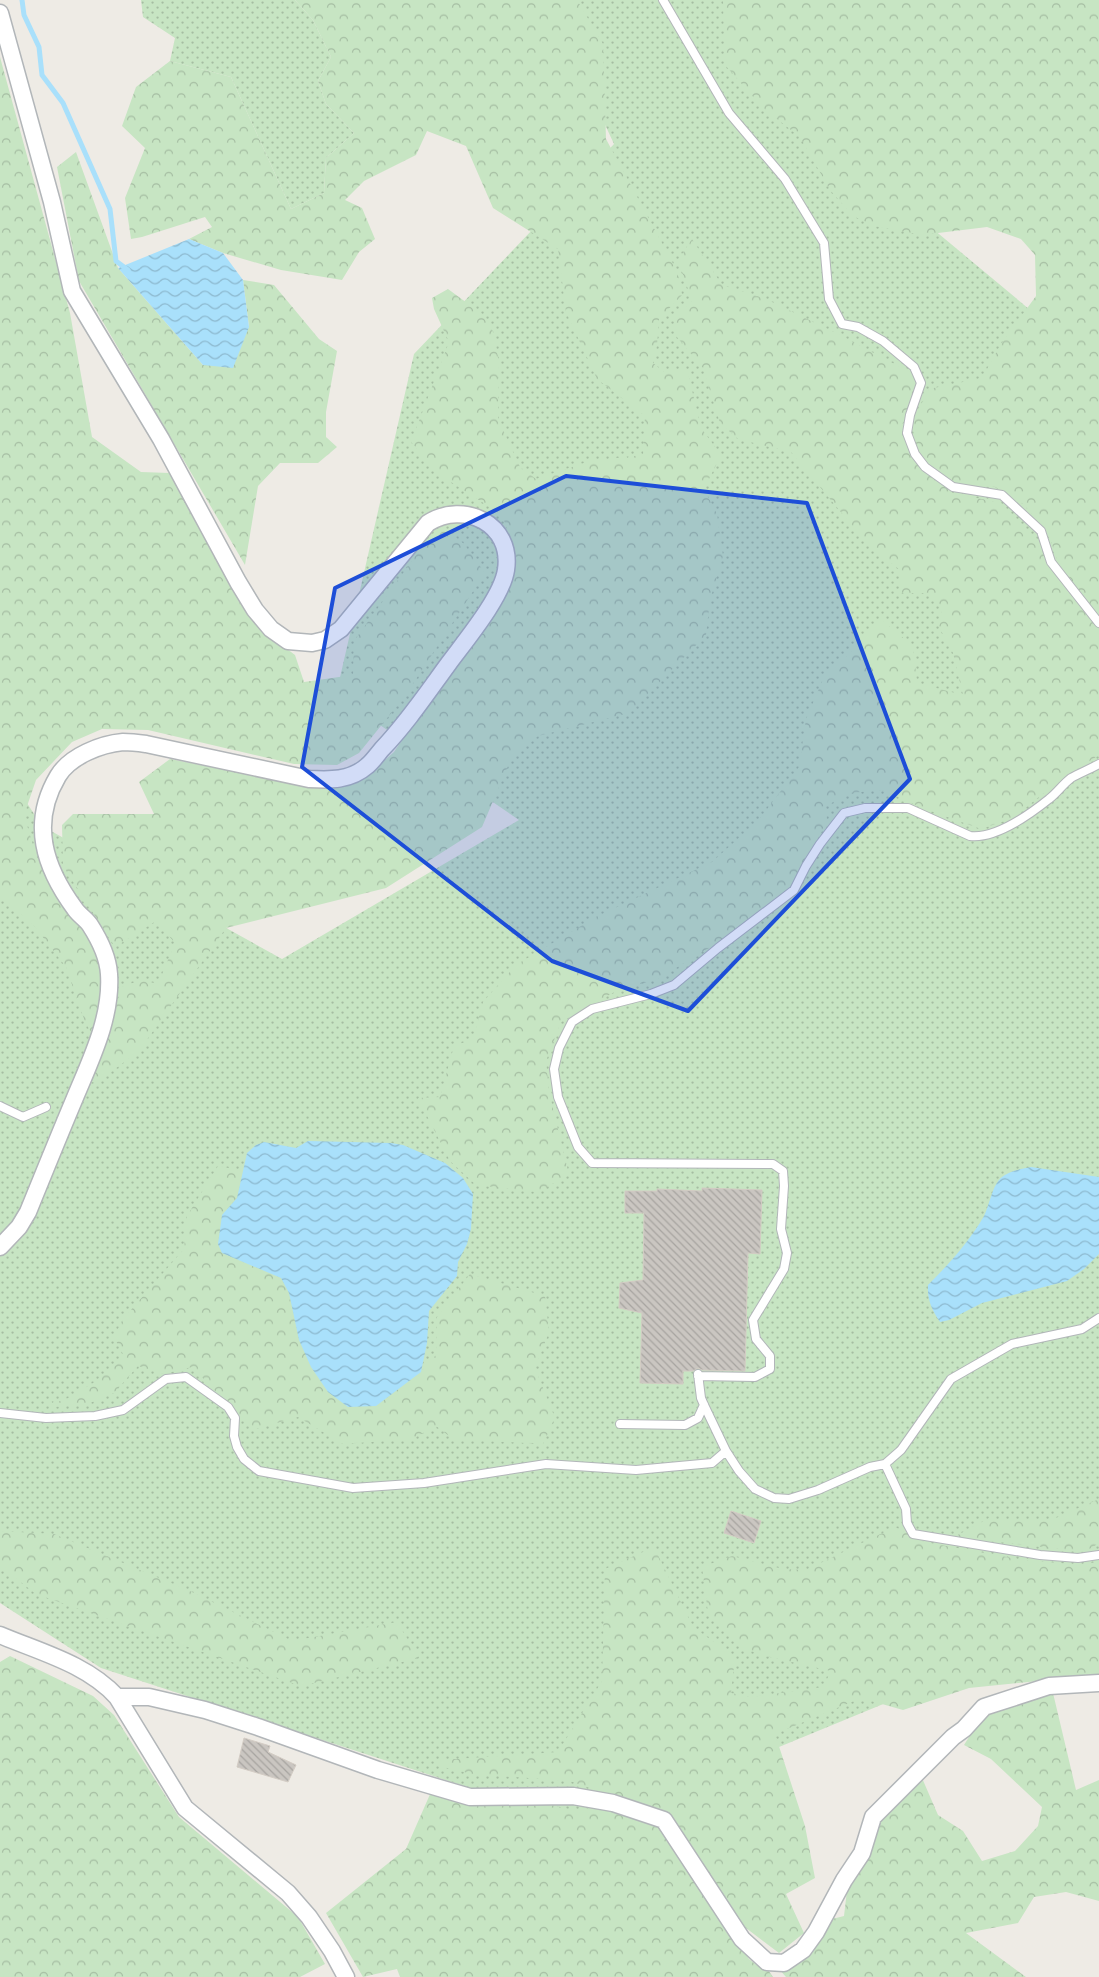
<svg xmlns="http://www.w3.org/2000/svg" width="1099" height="1977" font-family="'Alegreya Sans',sans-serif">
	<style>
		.grass { fill: url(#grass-dots) }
		.forest { fill: url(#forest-crowns) }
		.water { fill: url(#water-waves) }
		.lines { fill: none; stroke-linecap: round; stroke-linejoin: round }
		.stream { stroke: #a9e0fb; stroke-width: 5 }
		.building { fill: url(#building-back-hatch); stroke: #d3ccc4 }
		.service-casing { stroke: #b2b6b9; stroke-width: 10 }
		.minor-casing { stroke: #b2b6b9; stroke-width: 19 }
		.service { stroke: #fff; stroke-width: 8 }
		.minor { stroke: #fff; stroke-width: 16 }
		.marked { fill: #1d4ed8; fill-opacity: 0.2; stroke: #1d4ed8; stroke-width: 4; stroke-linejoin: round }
	</style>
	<defs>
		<pattern id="grass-dots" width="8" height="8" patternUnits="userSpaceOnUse" patternTransform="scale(1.25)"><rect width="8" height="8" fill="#c7e5c3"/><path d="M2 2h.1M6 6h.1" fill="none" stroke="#a5bda2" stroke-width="1.8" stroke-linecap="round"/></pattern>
		<pattern id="forest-crowns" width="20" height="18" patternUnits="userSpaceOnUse" patternTransform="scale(1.25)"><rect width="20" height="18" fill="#c7e5c3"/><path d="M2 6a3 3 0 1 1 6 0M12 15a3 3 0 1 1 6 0" fill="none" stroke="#a5bda2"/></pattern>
		<pattern id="water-waves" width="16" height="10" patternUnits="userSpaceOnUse" patternTransform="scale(1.25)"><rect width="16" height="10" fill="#a9e0fb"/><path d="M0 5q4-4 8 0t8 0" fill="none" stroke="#8db9cf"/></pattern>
		<pattern id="building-back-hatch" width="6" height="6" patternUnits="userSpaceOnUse" patternTransform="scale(1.25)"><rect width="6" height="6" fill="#cac6c1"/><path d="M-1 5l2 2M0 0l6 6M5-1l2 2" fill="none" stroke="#a7a4a0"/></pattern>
	</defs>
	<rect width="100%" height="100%" fill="#eeebe5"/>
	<path class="grass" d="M141,0h154l18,20 18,37 -13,24 8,23 28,29 -28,25 -2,35 -33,16 -60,-132 -61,-16 5,-23 -32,-21z
		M547,0h195l119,169 210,175 28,28v1243l-512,211 -486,-158 -101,-65v-841l42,64 240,133 237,-139 -183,-125 78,-341 200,-210z"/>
	<path class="forest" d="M295,0h282l26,44 3,95 71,132 5,24 -23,24 -2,26 -4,18 11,9 23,-3 14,59 20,27 -17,34 13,25 6,42 -13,44 -4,35 -77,78 -91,23 -27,23 -29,68 -96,61 -160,40 -87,123 -43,32 -8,-2 35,-95 19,-6 16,4 17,-41 -19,-22 -41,26 -52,-81 -1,-41 11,-11h81l-15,-32 31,-23 150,29 24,-2 24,-11 26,-23 118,-176 3,-26 -13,-35 -65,-42 -26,-31 38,-100 -15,-33 -2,-11 16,-9 34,25 12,19 5,31 -1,55 22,48 16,12 54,-18 53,-6 2,-39 -48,-37 -31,-67 -8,-63 -65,-41 -27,-62 -39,-15 -11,24 -52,26 -19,19 17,8 13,31 -16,13 -17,28 -61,-10 -58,-17 -34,-14 23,-12 -7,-10 -63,20 -11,2 -6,-41 20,-50 -23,-22 14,-39 34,-26 61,16 60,132 33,-16 2,-35 28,-25 -28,-29 -8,-23 13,-24 -18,-37z
		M723,0h376v616l-41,-53 -10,-31 -25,-28 -28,-17 -40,-1 -26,-16 -13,-22 -4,-26 17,-33 53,-11 19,-34 35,-48 -1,-41 -14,-16 -34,-12 -65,8 -48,-9 -21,-10 -23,-26 -30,-53 -37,-29 -38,-43z
		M0,57l70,256 22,124 49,35 29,1 100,163 25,19 9,27 49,-7 1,-34 73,-101 19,-11 18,15 21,29 -80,123 -46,57 -22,12 -43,-1 -146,-34 -46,-1 -30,13 -36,38 -12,35 12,40 30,54 28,36 9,31v22l-9,39 -9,-15 -19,-55 -31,-40 -35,-32z
		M76,152l42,116 85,97 46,-38 -6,-47 31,5 45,54 18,12 -11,61v25l11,10 -19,16h-38l-22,23 -13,79 -166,-284 -22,-114z
		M692,239l30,46 44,14 74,36 77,41 -16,53 12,30 40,34 43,9 34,31 29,44 40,52v126l-39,25 -47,38 -32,11 -56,-20 -43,-19 -32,3 -24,13 1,14 -33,67 -35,30 -101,62 -40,11 -57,32 -15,39 3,31 20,83 -32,17 -61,-7 -26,-24 -32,-63 22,-1 14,-51 19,-7 10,-37 33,-37 80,-48 116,-55 46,-41 41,-54 7,-48 21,-49 17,-11 38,-39 31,26 4,37 46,12 -10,-42 -14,-26 3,-20 -13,-14h-28l-1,-23 -31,-24 -78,-94 -53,-13 -18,-16 -17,-55 -27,-32 -2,-18 18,-17 -14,-41z
		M218,1166l26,5 -7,27 -15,17 -4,29 4,9 59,25 8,15 10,47 77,66 44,-34 16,-17 1,-38 33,-43 75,22 4,36 -14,36 20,50 -12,26 -90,-5 -17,-13 -24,13 -69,5 -45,-27 -42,12c-24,-18 -43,-41 -64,-62l-29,7 -25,-8 -24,27 -29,12 -34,2 -6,-5 18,-1 30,-18 32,-25 -11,-21 9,-18 61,-70 3,-33z
		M1099,1499v44l-14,9 -131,-15 37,-20 7,4h51z
		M895,1527l29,15 99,18 61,5 15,-4v114l-130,13 -66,22 -42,-12 -86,36 30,92 10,52 -29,16 18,39 -25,20 -37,-28 -82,-112 -90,-32 -97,-7 -35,-8 3,-6 117,-8 44,-71 3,-112 49,-22 39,80 42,30 -4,36 20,4 72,-10 8,-16 -70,-16 -24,-10 -29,-32 -6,-46 30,-11 51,13 23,1z
		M0,1531l54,3 136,57 102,50 105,-19 22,36 -118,28 -265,-92 -36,-28z
		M10,1656l83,40 21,19 65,102 119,100 27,47 -25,13h-300v-315z
		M1053,1693l23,97 23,-10v121l-33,-9 -32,5 -16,26 -52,10 60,44h-240l-7,-8 33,-16 20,-34 12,-3 4,-34 28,-60 46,-44 16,37 25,16 19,30 33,-10 23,-25 4,-19 -51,-48 -27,-14 20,-32z
		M431,1792l104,9 42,10 17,-4 67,14 88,138 9,7 8,1 7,10h-373l-3,-8 -34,8 -37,-64 80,-64z"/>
	<path class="water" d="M189,239l34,14 20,27 6,47 -16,41 -30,-3 -85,-97z
		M308,1141l83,2 12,2 42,18 18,15 10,16 -2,35 -4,15 -9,18 -1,14 -28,35 -2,32 -6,29 -45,34 -28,1 -20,-15 -17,-25 -12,-27 -10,-47 -8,-15 -59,-25 -4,-9 4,-29 15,-17 10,-45 9,-8 8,-3 32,6z
		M1031,1167l68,10v77l-15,15 -17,12 -85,22 -33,17 -9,2c-8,-12 -13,-22 -12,-37 21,-21 41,-43 56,-69 5,-10 8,-28 15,-36 7,-8 21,-11 32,-13z"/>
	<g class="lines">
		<path class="stream" d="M22,0l2,15 15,32 3,28 21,28 47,106 6,52 12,9"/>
	</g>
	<path class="building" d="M702,1188l60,2 -2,64 -12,-1 -3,118 -43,-1 -4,-2 -5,3h-10v13l-43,-1 2,-70 -23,-5 1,-25 23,-3 1,-67h-19v-22h32v-2l45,2z
		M731,1511l30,10 -7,22 -30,-10z
		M244,1738l26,8 -2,6 28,13 -8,17 -51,-15z"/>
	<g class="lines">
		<g class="service-casing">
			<path id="service" d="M663,0l66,113 56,66 39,64 5,56 13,25 16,3 25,14 31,26 7,16 -11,32 -3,18 8,21 10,13 28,20 49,8 39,36 10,31 48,61
				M0,1106l23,11 23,-10
				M698,1374l3,24 3,7 22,46 13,20 16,18 19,9 15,1 29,-9 52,-23 15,-3 16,-14 50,-71 61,-35 70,-15 17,-11
				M698,1376l57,1 15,-8v-13l-14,-17 -3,-19 31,-51 3,-16 -6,-24 3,-43 -1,-15 -10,-7 -181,-1 -14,-16 -20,-50 -4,-28 5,-21 13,-26 20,-13 59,-15 23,-9 44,-37 76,-58 12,-24 14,-22 24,-31 21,-5h43l62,28c26,3 59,-21 79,-37 8,-6 14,-15 22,-21 9,-5 19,-9 28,-14
				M0,1413l46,5 49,-2 28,-6 43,-31 20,-2 42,30 7,11 -1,18 3,11 7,12 15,12 94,17 71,-5 122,-19 90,6 76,-7 14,-12
				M620,1424l65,1 13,-7 6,-13
				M885,1464l21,45 1,14 6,11 127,21 38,3 21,-3"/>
		</g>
		<g class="minor-casing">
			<path id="minor" d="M0,13l52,189 20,89 89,148 77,143 17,28 16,19 17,12 24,2 13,-3 16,-11 87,-106c36,-23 85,1 78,47 -4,27 -40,70 -57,93 -22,30 -42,60 -67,86 -5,6 -10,13 -15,17 -17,15 -37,14 -58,13l-163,-35c-7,-1 -15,-2 -23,-2 -22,2 -53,14 -65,34 -28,47 -14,91 17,133 4,6 11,10 15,16 9,14 18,33 19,49 3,44 -19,87 -35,126 -16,38 -31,75 -46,112l-9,15 -19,20
				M0,1635c40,17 87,29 117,62l68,111 103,85 21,24 23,34 14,26
				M117,1697h32l56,13 53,17 120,43 92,27 103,-1 40,7 51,17 78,119 25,23 17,1 19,-13 13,-18 28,-52 18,-27 11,-36 80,-80 11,-8 20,-22 65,-21 50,-3"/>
		</g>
		<use href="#service" class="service"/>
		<use href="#minor" class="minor"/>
	</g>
	<path class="marked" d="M566,476l241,27 103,276 -222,232 -136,-50 -250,-194 33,-179z"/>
</svg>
